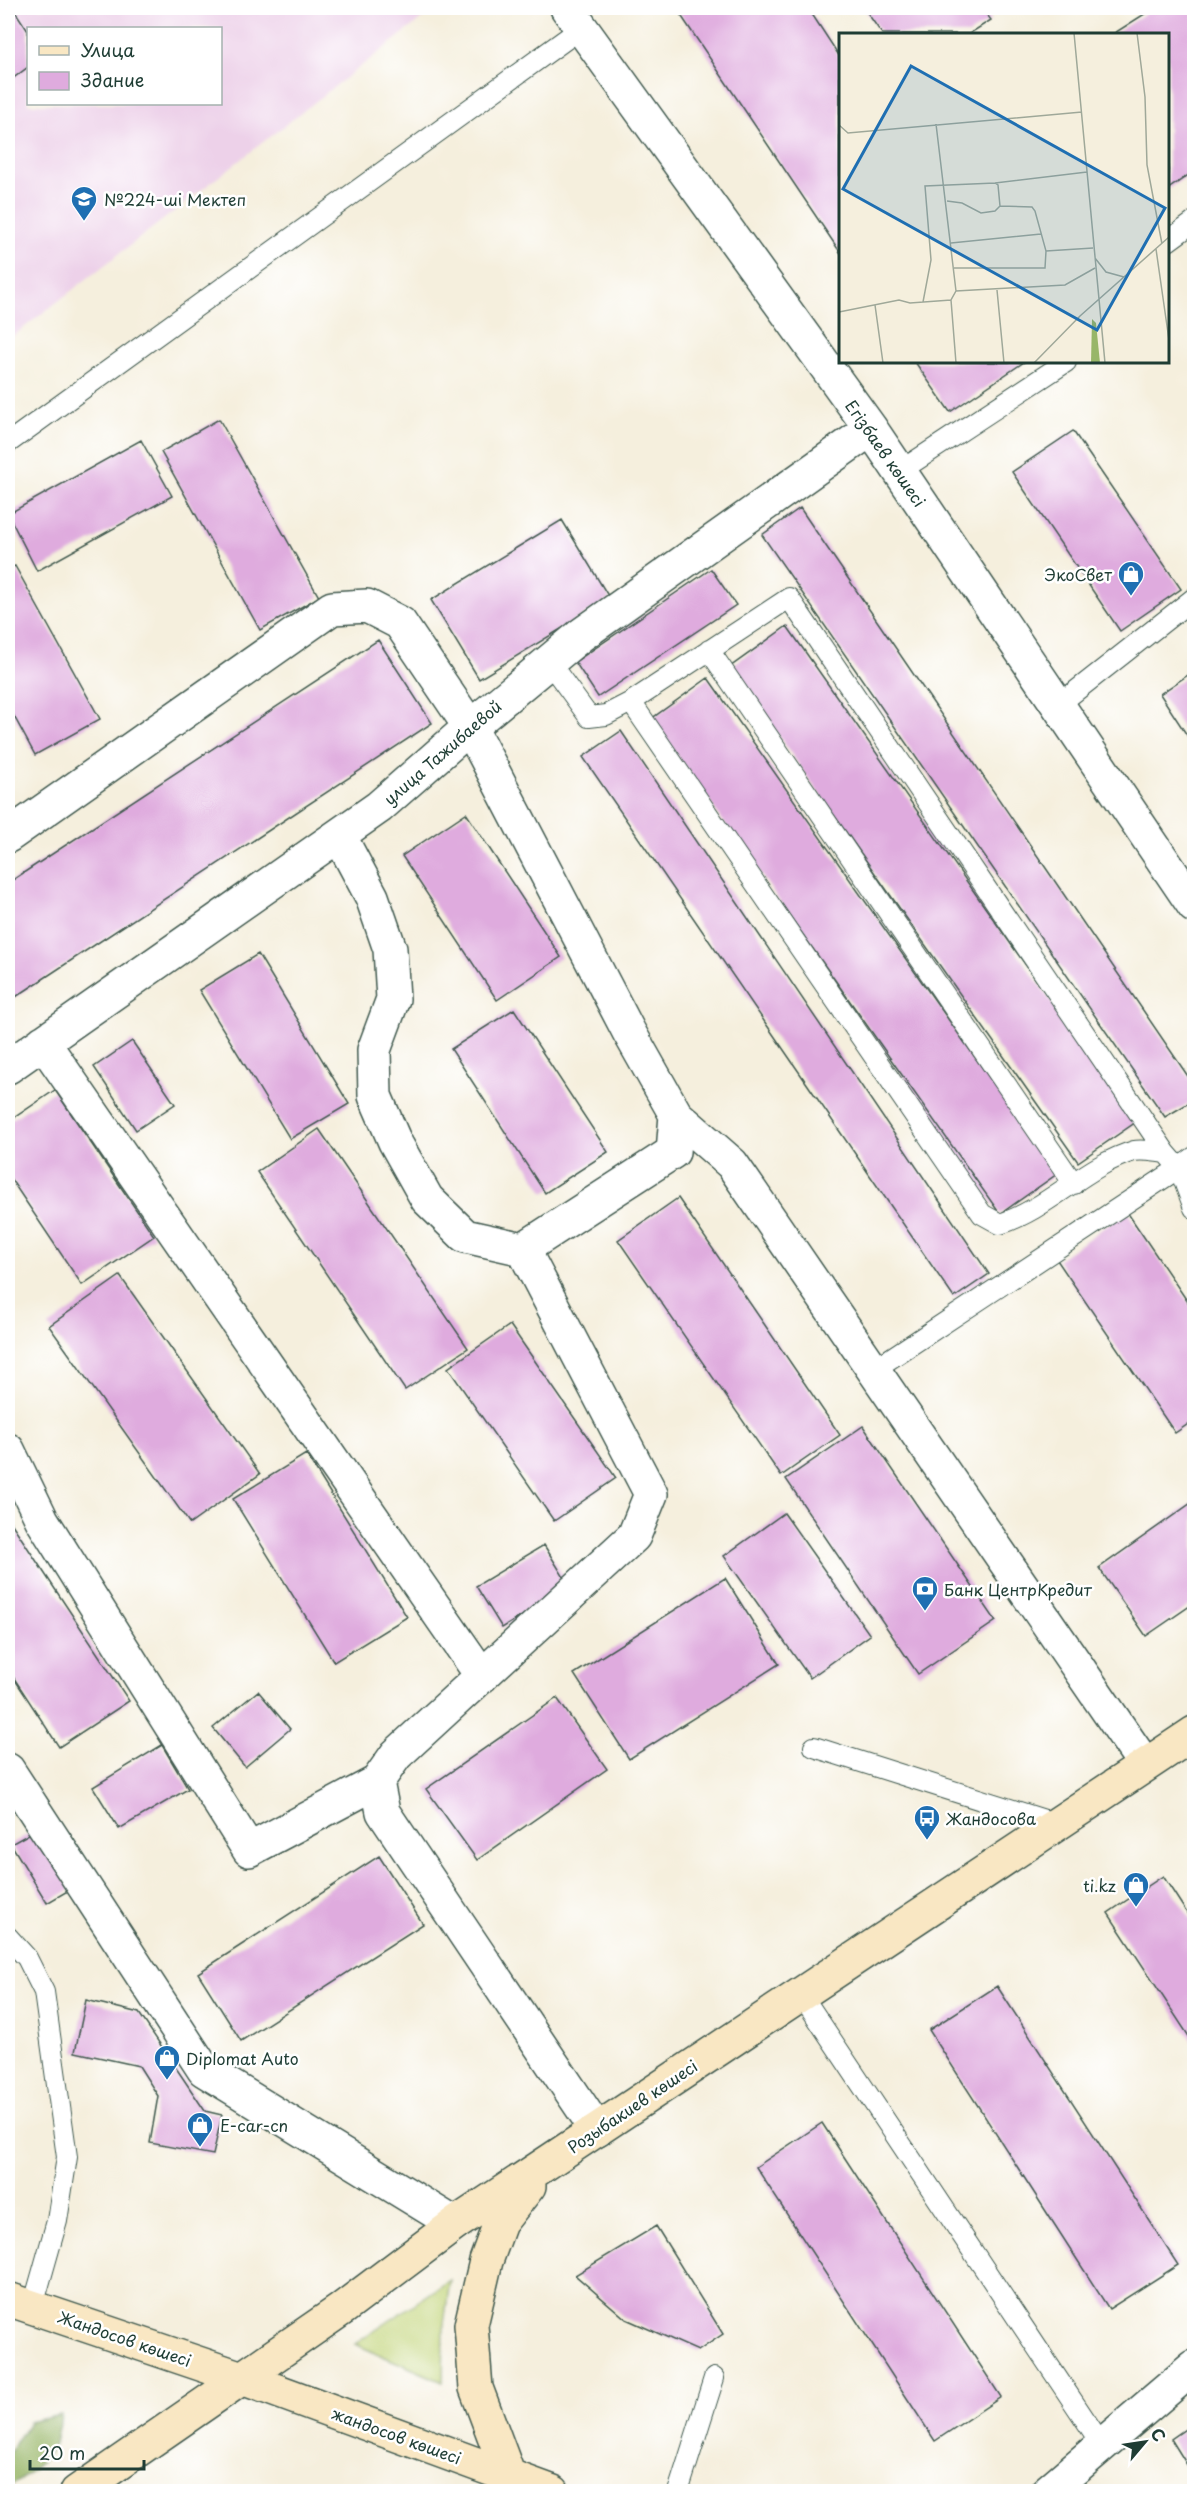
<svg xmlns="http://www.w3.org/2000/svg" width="1202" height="2499" font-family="'Playpen Sans',sans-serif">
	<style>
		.built { fill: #edd1e9; fill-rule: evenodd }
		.green { fill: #c1d478; stroke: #708856; stroke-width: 1.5 }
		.forest { fill: #98b668; stroke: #5c7a4e; stroke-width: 1.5 }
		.building { fill: #dfabde }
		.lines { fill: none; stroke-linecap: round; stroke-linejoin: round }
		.service-casing { stroke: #3f584d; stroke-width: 22 }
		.minor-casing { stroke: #3f584d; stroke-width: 36 }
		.secondary-casing { stroke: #3f584d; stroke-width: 36 }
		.service { stroke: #fff; stroke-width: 20 }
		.minor { stroke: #fff; stroke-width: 33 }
		.secondary { stroke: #f9e7c3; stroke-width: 33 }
		.labels { text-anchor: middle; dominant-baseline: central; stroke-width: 5; stroke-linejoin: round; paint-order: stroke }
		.poi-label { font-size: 16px; fill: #1f3d34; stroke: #fff; text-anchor: start }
		.street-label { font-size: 16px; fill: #1f3d34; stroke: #fff }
		.inset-road { fill: none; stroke: #9fa899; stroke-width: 1.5 }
		.view { fill: #1f6fb2; fill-opacity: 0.15; stroke: #1f6fb2; stroke-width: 3 }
		.inset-edge { fill: none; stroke: #1f3d34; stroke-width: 3 }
	</style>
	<rect width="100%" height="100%" fill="#fff"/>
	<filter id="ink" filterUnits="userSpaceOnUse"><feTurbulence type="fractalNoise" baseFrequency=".0167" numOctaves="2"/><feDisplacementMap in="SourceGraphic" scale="12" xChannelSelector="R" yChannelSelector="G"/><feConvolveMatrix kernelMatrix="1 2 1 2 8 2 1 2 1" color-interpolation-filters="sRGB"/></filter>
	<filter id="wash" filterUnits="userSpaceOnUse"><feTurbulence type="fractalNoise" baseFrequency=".008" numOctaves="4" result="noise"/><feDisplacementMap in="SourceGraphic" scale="24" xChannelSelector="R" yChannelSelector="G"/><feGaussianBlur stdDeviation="1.35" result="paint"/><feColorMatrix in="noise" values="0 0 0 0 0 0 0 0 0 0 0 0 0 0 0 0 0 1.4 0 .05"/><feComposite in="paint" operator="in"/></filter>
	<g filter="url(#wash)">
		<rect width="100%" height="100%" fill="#f5efdd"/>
		<path class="built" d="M8,8h428l-428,332zM28,28h192v76h-192z"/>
		<path class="green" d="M450,2280l-6,44 -1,58 -88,-38z"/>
		<path class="forest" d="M61,2415c-3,40 -22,51 -53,73v-33l21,-33z"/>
		<g id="blocks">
			<path class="building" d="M8,8h5l15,23v36l-20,15z
				M676,8h132l32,49v195z
				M864,8h118l9,12 -22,14h-87z
				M1154,8h40v163l-26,18v-155h-55z
				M915,362h109l-74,50z
				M219,419l100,178 -59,33 -99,-178z
				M1073,431l108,158 -61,42 -108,-159z
				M141,440l31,56 -135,75 -29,-57z
				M800,508l394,577v15l-29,17 -403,-582z
				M562,520l48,79 -131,80 -48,-79z
				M15,566l85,153 -65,36 -27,-50v-136z
				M711,569l25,36 -138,92 -23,-35z
				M787,626l349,496 -58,40 -348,-495z
				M378,640l54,83 -424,279v-119z
				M1194,671v75l-34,-52z
				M708,678l349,496 -57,40 -349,-495z
				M621,731l368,543 -35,24 -371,-541z
				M466,813l95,144 -64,43 -95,-144z
				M258,954l91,150 -59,35 -91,-149z
				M514,1009l94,143 -63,41 -94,-144z
				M132,1041l43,63 -39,26 -42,-63z
				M55,1090l99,146 -72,49 -74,-110v-53z
				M319,1129l149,219 -63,42 -148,-218z
				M678,1198l162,237 -59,41 -163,-236z
				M1127,1212l67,99v109l-19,13 -118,-173z
				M120,1276l140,198 -70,50 -141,-198z
				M510,1325l106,153 -62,43 -106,-153z
				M863,1426l133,195 -78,53 -132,-195z
				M306,1454l101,163 -73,45 -101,-163z
				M1194,1501v102l-48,33 -47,-68z
				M784,1513l86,122 -60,43 -86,-122z
				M8,1518l121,183 -70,46 -51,-78z
				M544,1545l26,42 -68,41 -26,-42z
				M725,1578l54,86 -150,95 -55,-85z
				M258,1691l32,38 -45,38 -32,-39z
				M557,1698l50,71 -130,91 -51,-71z
				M162,1745l26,44 -69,40 -26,-42z
				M36,1830l35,59 -24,14 -36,-59z
				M379,1856l44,68 -182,117 -43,-68z
				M1163,1876l31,48v120l-86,-131z
				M997,1986l181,279 -69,44 -180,-279z
				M86,2000l53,13 66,98 17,4 -9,40 -63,-12 8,-47 -19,-30 -64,-14z
				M822,2123l179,274 -66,44 -179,-274z
				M656,2226l67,108 -25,17 -72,-32 -51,-44z
				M1194,2423v53l-23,-37z"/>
		</g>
	</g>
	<g filter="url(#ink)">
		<use href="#blocks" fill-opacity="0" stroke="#3f584d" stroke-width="1.5"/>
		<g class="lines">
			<g class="service-casing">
				<path id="service" d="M1168,241l26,-19
					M8,443l572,-414
					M900,471l166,-109
					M709,650l365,534
					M549,662l40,55 17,-2 25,-13 158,-104 377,555 13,15 15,-11
					M631,702l351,512 18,10c48,-15 86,-59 134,-73 9,-2 22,1 32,2
					M1058,705l136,-107
					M873,1370l306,-202 15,40
					M814,1747l243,77
					M8,1937l19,21 17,34 23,165 -10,64 -24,85
					M801,1994l301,451
					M678,2492l36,-114"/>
			</g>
			<g class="minor-casing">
				<path id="minor" d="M567,8l304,421 323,477
					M339,835l33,62 18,52 3,50 -19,51 1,46 20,46 32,57 38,37 58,13
					M8,836l324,-228 35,-2 33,17 70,104 159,305 47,83 -3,37 -150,97 128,245 -17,42 -238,219 -19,27 -128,68 -207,-330 -34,-70
					M43,1042l439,634
					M8,1067l371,-260 91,-80 111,-92 290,-206
					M676,1115l56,49 413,601
					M8,1770l196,300 251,154
					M377,1782l6,30 214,318
					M1047,2492l147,-125"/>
			</g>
			<g class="secondary-casing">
				<path id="secondary" d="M8,2299l234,79 311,114
					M509,2476l-33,-88 -5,-63 15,-64 14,-38 29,-37
					M77,2492l265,-183 113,-85 739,-491"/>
			</g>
			<use href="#service" class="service"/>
			<use href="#minor" class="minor"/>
			<use href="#secondary" class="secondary"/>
		</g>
	</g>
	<defs>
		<g id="school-pin" transform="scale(1.35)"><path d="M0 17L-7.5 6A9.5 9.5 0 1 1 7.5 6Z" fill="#1f6fb2" stroke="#fff"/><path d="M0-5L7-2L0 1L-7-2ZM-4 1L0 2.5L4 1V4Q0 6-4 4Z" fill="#fff"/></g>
		<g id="shop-pin" transform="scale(1.35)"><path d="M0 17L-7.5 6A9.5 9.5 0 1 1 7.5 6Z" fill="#1f6fb2" stroke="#fff"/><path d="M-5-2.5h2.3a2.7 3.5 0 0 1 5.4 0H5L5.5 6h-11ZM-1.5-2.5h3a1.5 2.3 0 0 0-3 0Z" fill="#fff"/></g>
		<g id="bank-pin" transform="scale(1.35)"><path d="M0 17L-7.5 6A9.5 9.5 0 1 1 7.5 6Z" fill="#1f6fb2" stroke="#fff"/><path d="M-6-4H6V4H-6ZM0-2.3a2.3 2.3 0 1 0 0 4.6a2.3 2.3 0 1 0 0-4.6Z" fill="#fff"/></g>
		<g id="bus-pin" transform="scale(1.35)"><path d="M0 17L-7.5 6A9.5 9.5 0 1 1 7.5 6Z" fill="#1f6fb2" stroke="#fff"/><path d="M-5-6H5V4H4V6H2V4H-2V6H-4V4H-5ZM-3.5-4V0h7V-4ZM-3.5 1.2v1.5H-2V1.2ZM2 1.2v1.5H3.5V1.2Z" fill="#fff"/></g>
	</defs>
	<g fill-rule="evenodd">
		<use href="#school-pin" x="84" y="199"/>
		<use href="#shop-pin" x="1131" y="574"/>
		<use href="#bank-pin" x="925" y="1589"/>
		<use href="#bus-pin" x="927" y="1818"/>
		<use href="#shop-pin" x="1136" y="1885"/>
		<use href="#shop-pin" x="167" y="2058"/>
		<use href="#shop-pin" x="200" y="2125"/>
	</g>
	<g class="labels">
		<g class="poi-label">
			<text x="104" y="199">№224-ші Мектеп</text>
			<text x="1112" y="574" text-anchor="end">ЭкоСвет</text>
			<text x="944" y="1589">Банк ЦентрКредит</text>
			<text x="946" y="1818">Жандосова</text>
			<text x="1116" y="1885" text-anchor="end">ti.kz</text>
			<text x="186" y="2058">Diplomat Auto</text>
			<text x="220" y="2125">E-car-cn</text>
		</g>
		<g class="street-label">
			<text transform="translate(886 453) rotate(55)">Егізбаев көшесі</text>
			<text transform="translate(442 752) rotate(-41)">улица Тажибаевой</text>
			<text transform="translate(632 2106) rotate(-34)">Розыбакиев көшесі</text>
			<text transform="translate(125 2338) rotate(19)">Жандосов көшесі</text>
			<text transform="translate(397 2435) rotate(20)">жандосов көшесі</text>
		</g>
	</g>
	<g transform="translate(839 33)">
		<rect width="330" height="330" fill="#f5efdd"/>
		<path d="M253,286l4,4 4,40h-9z" fill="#98b668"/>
		<path class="inset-road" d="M235,0l31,330M298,0l8,64 2,68 15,79M97,91l20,167M0,92l9,8 234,-21M156,150l92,-11M108,168l15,2 19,10 14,-2 5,-5M112,210l90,-9M317,216l13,91M207,218l47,-3M256,225l11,14 18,5M158,257l7,73M84,269l8,-42 -6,-74 70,-3 3,2 2,21 32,1 3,4 11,40 -1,17h-91M36,272l8,58M0,279l60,-12 11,3 41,-3M117,330l-5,-63 5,-9 109,-6 30,-17M195,330l46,-47 89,-79"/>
		<path class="view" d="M72,33l254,142 -68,122 -254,-141z"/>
		<rect width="330" height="330" class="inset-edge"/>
	</g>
	<rect width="1202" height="2499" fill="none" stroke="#fff" stroke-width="30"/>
	<rect x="27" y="27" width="195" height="78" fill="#ffffff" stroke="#a5b1ae" stroke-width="1.5"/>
	<rect x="39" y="46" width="30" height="9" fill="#f9e7c3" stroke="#a5b1ae" stroke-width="1.5"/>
	<text x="81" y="57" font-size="18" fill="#1f3d34">Улица</text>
	<rect x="39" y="72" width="30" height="18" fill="#dfabde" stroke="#a5b1ae" stroke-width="1.5"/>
	<text x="81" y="87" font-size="18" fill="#1f3d34">Здание</text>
	<g transform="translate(1145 2442) rotate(61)" stroke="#ffffff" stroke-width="4.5" paint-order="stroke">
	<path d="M0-4.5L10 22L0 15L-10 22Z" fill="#1f3d34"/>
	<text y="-9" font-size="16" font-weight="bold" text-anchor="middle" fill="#1f3d34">С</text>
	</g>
	<path d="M30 2460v9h114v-9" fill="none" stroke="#1f3d34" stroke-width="3"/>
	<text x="39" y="2460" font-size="18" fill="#1f3d34" stroke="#ffffff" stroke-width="4.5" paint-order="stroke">20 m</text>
</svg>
